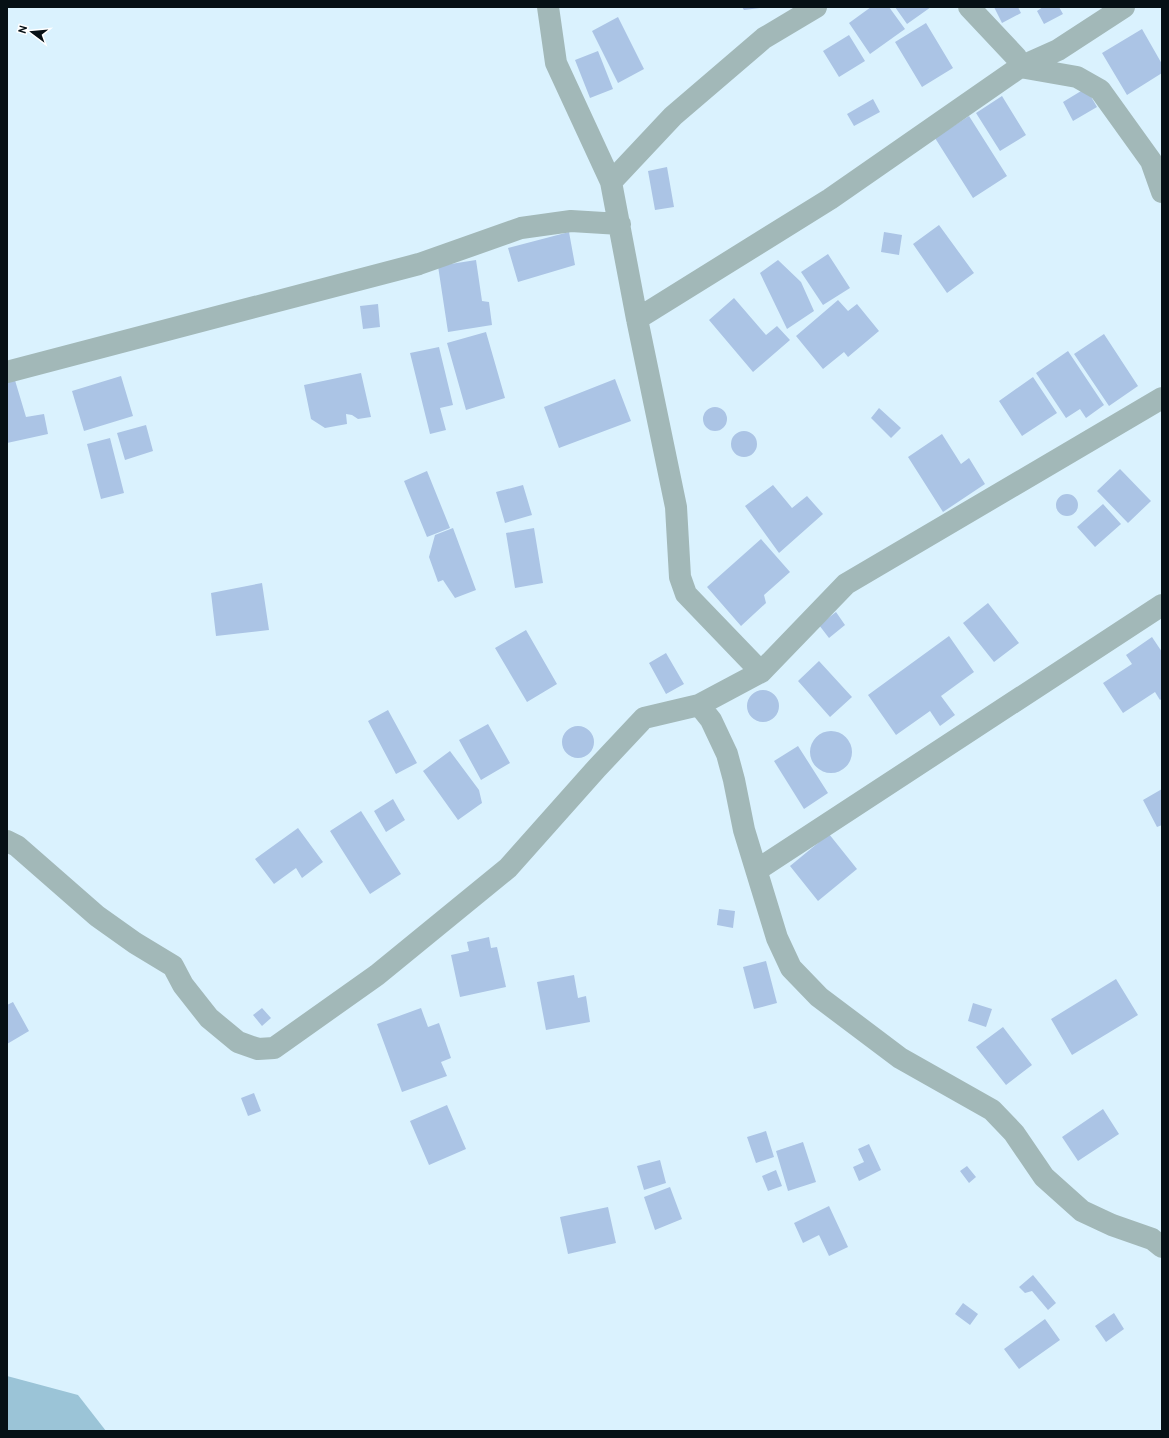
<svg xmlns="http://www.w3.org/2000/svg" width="1169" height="1438" font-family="Overpass,sans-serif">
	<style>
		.green { fill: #9bc4d7 }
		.building { fill: #abc4e5 }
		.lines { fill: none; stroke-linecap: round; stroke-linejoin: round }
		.minor { stroke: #a2b8b8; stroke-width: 22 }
	</style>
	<rect width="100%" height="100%" fill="#daf2fe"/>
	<path class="green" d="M7,1376l71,19 28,36h-99z"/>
	<path class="building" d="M742,7h25l-23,3z
		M871,7h18l16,22 -35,25 -21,-31z
		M895,7h36l-24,17z
		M994,7h24l3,6 -19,10z
		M1043,7h16l4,7 -19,10 -7,-13z
		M618,17l26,52 -26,14 -26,-52z
		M926,23l27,45 -31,19 -27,-45z
		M1142,29l20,35v9l-35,22 -25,-42z
		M849,35l16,26 -26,16 -16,-26z
		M598,51l15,38 -23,9 -15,-38z
		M1086,88l11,19 -24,14 -10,-19z
		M1002,96l24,39 -26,16 -24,-38z
		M873,99l7,13 -26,14 -7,-12z
		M969,116l38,60 -34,22 -38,-60z
		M667,167l7,40 -19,3 -7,-39z
		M939,225l35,48 -27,20 -34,-49z
		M569,232l6,33 -57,17 -10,-34z
		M884,232l18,3 -3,20 -18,-3z
		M828,254l22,34 -27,17 -22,-33z
		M476,260l6,41 7,1 3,23 -44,7 -10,-66z
		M778,260l23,22 13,29 -27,18 -27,-56z
		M734,298l32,37 11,-9 13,14 -37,32 -44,-52z
		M838,300l10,11 9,-7 22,27 -31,26 -4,-5 -21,17 -27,-33z
		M378,304l2,23 -17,2 -3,-23z
		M486,332l19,66 -39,12 -19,-67z
		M1104,334l34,52 -29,20 -35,-52z
		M439,347l14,58 -13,3 6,22 -16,4 -20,-81z
		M1068,351l36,54 -18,13 -6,-9 -14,9 -30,-45z
		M361,373l10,44 -13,2 -6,-4 -6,-1 1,10 -22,4 -14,-9 -7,-34z
		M121,376l12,40 -49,15 -12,-40z
		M14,377l12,40 18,-3 4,20 -41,9v-64z
		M1033,377l24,36 -35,23 -23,-35z
		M615,379l16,42 -72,27 -15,-41z
		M703 419a12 12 0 1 1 24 0a12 12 0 1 1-24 0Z
		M879,408l22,20 -10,10 -20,-20z
		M146,425l7,26 -28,9 -8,-27z
		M731 444a13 13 0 1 1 26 0a13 13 0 1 1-26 0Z
		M942,434l19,30 8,-6 16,26 -42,28 -35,-55z
		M110,438l14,55 -23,6 -14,-55z
		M1120,469l31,32 -23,22 -31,-32z
		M427,471l23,57 -23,9 -23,-56z
		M523,485l9,30 -27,8 -9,-31z
		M773,485l19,23 15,-12 16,18 -44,39 -34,-47z
		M1056 505a11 11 0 1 1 22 0a11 11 0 1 1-22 0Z
		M1103,504l18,20 -26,23 -18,-20z
		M453,528l23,62 -21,8 -12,-18 -5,2 -9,-25 6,-22z
		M534,528l9,55 -28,5 -9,-55z
		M761,539l29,33 -26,23 2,8 -25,23 -34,-39z
		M262,583l7,47 -53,6 -5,-43z
		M988,603l31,40 -25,19 -31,-39z
		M836,612l9,13 -16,13 -10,-13z
		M526,630l31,54 -30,18 -32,-54z
		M949,636l25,36 -33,24 14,19 -15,11 -10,-15 -34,24 -28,-40z
		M1152,637l10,15v47l-2,1 -5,-8 -32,21 -20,-30 29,-19 -6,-9z
		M666,653l18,31 -18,10 -17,-31z
		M819,661l33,36 -22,20 -32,-36z
		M747 706a16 16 0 1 1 32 0a16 16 0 1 1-32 0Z
		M388,710l29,53 -21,11 -28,-53z
		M488,724l22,39 -29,17 -22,-40z
		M562 742a16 16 0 1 1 32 0a16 16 0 1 1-32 0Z
		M810 752a21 21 0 1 1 42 0a21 21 0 1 1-42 0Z
		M798,746l30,47 -24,16 -30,-48z
		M450,751l29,39 3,13 -24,17 -35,-49z
		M1162,789v36l-5,2 -14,-27z
		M393,799l12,21 -19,12 -12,-21z
		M361,811l40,63 -31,20 -40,-63z
		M298,828l25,34 -21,16 -6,-10 -22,16 -19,-25z
		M829,834l28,35 -39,32 -28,-35z
		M719,909l16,2 -2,17 -16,-3z
		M489,937l2,11 6,-1 9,40 -46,10 -9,-42 18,-4 -2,-9z
		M766,961l11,42 -23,6 -11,-42z
		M574,975l4,23 8,-2 4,26 -44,8 -9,-48z
		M1116,979l22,36 -66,40 -21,-36z
		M13,1002l16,29 -22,13v-39z
		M973,1003l19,6 -6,18 -18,-6z
		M262,1008l9,10 -9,8 -9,-11z
		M421,1008l7,19 11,-4 12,35 -10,4 6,14 -45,16 -25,-68z
		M1003,1027l29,38 -26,20 -30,-38z
		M254,1093l7,18 -13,5 -7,-18z
		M447,1105l19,44 -37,16 -19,-44z
		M1103,1109l16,25 -41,27 -16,-24z
		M766,1131l8,26 -18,6 -9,-26z
		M803,1142l13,40 -28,9 -12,-40z
		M869,1144l12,26 -22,11 -6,-14 11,-5 -6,-13z
		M660,1160l6,23 -22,7 -7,-24z
		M967,1166l9,11 -7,6 -9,-12z
		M776,1170l6,16 -14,5 -6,-15z
		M670,1187l12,32 -27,11 -11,-33z
		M829,1206l19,41 -19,9 -10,-21 -16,8 -9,-20z
		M608,1207l8,36 -48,11 -8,-37z
		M1033,1275l23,28 -8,7 -16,-19 -7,2 -6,-6z
		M963,1303l15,11 -8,11 -15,-11z
		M1114,1313l10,16 -18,13 -11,-16z
		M1045,1319l15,21 -41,29 -15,-20z"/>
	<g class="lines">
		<path class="minor" d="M548,7l8,56 55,119 26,137 39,188 4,70 6,17 75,78
			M969,7l47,50 4,10 38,-17 66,-43
			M611,182l62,-66 91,-78 52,-31
			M637,319l193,-120 190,-132 57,10 23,13 51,71 11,31
			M7,372l412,-108 102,-36 50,-7 49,3
			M699,705l12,15 16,34 7,26 10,50 33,108 14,30 28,29 81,61 92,52 22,23 30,44 38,34 30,14 40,14 10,8
			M7,841l10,5 80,70 38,27 38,23 10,19 26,33 29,24 20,7 16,-1 103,-73 131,-107 89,-100 47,-50 55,-13 62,-33 85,-88 316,-186
			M757,870l405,-265"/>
	</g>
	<rect width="1169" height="1438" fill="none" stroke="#061015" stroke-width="16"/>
	<g transform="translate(32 32) rotate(286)" stroke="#ffffff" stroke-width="3" paint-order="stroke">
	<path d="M0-3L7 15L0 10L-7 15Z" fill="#061015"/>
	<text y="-6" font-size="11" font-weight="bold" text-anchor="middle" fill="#061015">N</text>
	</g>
</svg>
